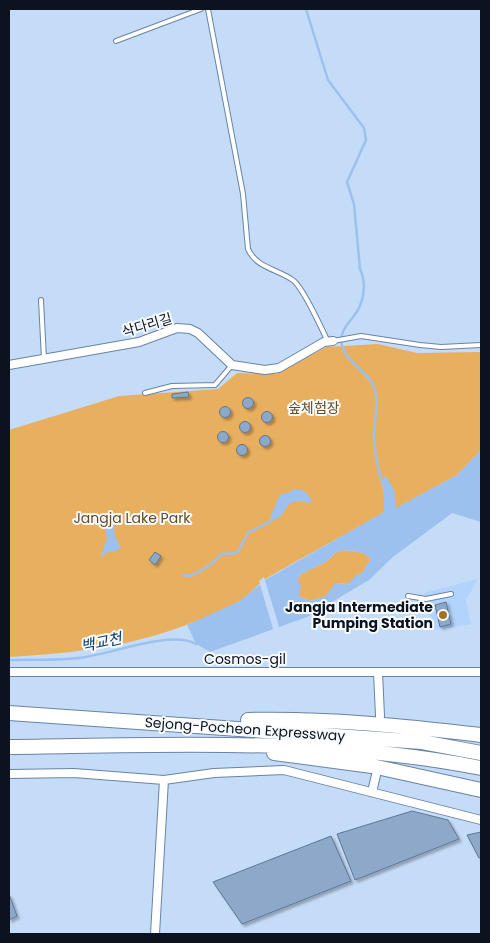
<svg xmlns="http://www.w3.org/2000/svg" width="490" height="943" font-family="Poppins,'Noto Sans KR',sans-serif">
	<style>
		.built { fill: #b2d3fc }
		.green { fill: #e8af5e }
		.water { fill: #9cc1ef; fill-rule: evenodd }
		.pier { fill: #c5dcf8 }
		.lines { fill: none; stroke-linecap: round; stroke-linejoin: round }
		.stream { stroke: #9cc1ef; stroke-width: 2.5 }
		.building { fill: #8da8c9; stroke: #5c7695; filter: url(#shadow) }
		.lane-casing { stroke: #6983a3; stroke-width: 6 }
		.street-casing { stroke: #6983a3; stroke-width: 10 }
		.highway-casing { stroke: #6983a3; stroke-width: 16 }
		.lane { stroke: #fff; stroke-width: 4 }
		.street { stroke: #fff; stroke-width: 8 }
		.highway { stroke: #fff; stroke-width: 14 }
		.poi-dot { fill: #a27126; stroke: #f8fbfe; stroke-width: 2 }
		.labels { text-anchor: middle; dominant-baseline: central; stroke-width: 4; stroke-linejoin: round; paint-order: stroke }
		.street-label { font-size: 14px; fill: #0a131f; stroke: #f8fbfe }
		.park-label { font-size: 14px; fill: #654b26; stroke: #f8fbfe }
		.poi-label { font-size: 14px; font-weight: bold; fill: #0a131f; stroke: #f8fbfe; text-anchor: end }
		.water-label { font-size: 15px; font-style: italic; fill: #0b3766; stroke: #f8fbfe }
	</style>
	<defs>
		<filter id="shadow"><feDropShadow dx="2.5" dy="2.5" stdDeviation="1" flood-color="#0004"/></filter>
	</defs>
	<rect width="100%" height="100%" fill="#c5dcf8"/>
	<path class="built" d="M478,579l-12,21 5,24 -37,6 -10,-37z"/>
	<path class="green" d="M378,344l39,9 64,-1v98l-24,25 -62,34 -1,-19 -13,-10 3,14v18l-7,5c-37,20 -74,40 -110,61 -10,6 -18,18 -29,24 -78,40 -142,50 -229,55v-227l110,-34 99,-7 19,-16 40,1 49,-27z
		M343,550l21,3 7,6 -9,14 -14,11 -10,-1 -11,13 -17,5 -11,-5 -2,-14 4,-8 25,-12 9,-9z"/>
	<path class="water" d="M481,450v72l-29,-9 -59,44 -24,23 -62,37 -97,35 -14,-8 -9,-19 53,-24 25,-21 119,-68v-18l-3,-14 5,-4 8,14 2,18 61,-33zM343,550l20,3 8,6 -9,14 -6,2 -8,9 -13,-1 -9,13 -16,5 -11,-5 2,-12 -4,-2 4,-8 25,-12 9,-9z
		M294,489c10,0 16,5 18,14l-13,-2 -9,2 -10,14 -11,6c2,-7 8,-24 12,-29l7,-1z
		M105,526h9l1,10 6,12 -7,4h-6l-8,6 7,-19z"/>
	<path class="pier" d="M264,577l16,53 -6,2 -15,-51z"/>
	<g class="lines">
		<path class="stream" d="M306,9l22,71 36,48 2,12 -19,42 7,22 6,65c7,15 4,34 -6,47 -5,6 -11,12 -12,19 -5,23 25,35 31,50 8,17 0,36 1,53 0,14 4,28 7,42
			M183,575l7,1c12,-5 24,-12 31,-22l16,-1 12,-21 21,-10
			M9,660c23,-1 46,1 69,-2 29,-2 93,-29 118,-14"/>
	</g>
	<path class="building" d="M188,392l1,5 -17,1v-4z
		M242.5 403a5.5 5.5 0 1 1 11 0a5.5 5.5 0 1 1-11 0Z
		M219.5 412a5.5 5.5 0 1 1 11 0a5.5 5.5 0 1 1-11 0Z
		M261.5 417a5.5 5.5 0 1 1 11 0a5.5 5.5 0 1 1-11 0Z
		M239.5 427a5.5 5.5 0 1 1 11 0a5.5 5.5 0 1 1-11 0Z
		M217.5 437a5.5 5.5 0 1 1 11 0a5.5 5.5 0 1 1-11 0Z
		M259.5 441a5.5 5.5 0 1 1 11 0a5.5 5.5 0 1 1-11 0Z
		M236.5 450a5.5 5.5 0 1 1 11 0a5.5 5.5 0 1 1-11 0Z
		M155,552l6,4 -6,9 -6,-5z
		M446,602l5,22 -11,3 -5,-22z
		M412,811l36,9 11,19 -104,41 -18,-46z
		M481,832v25l-2,1 -12,-23z
		M331,836l20,45 -109,43 -29,-42z
		M9,894l8,22 -8,4z"/>
	<g class="lines">
		<g class="lane-casing">
			<path id="lane" d="M208,9l35,185 5,55c9,20 31,20 46,32 9,8 28,48 34,61
				M116,41l85,-32
				M41,300l3,59
				M333,341l28,-5 59,9 21,2 40,-2
				M145,393l27,-7 43,-1 17,-20
				M408,596l18,3 25,-5"/>
		</g>
		<g class="street-casing">
			<path id="street" d="M9,365l130,-23 38,-14 13,1 8,4 34,32 33,5 14,-2 45,-26 9,-1
				M9,672h472
				M378,672l2,44
				M9,774l65,-1 90,7 50,-7 70,-3 197,50
				M372,792l4,-17
				M155,934l9,-154"/>
		</g>
		<g class="highway-casing">
			<path id="highway" d="M9,713l413,29 59,11
				M248,720c78,-2 156,6 233,15
				M9,747c159,-2 315,-10 472,21
				M274,753l98,13 109,24"/>
		</g>
		<use href="#lane" class="lane"/>
		<use href="#street" class="street"/>
		<use href="#highway" class="highway"/>
	</g>
	<circle class="poi-dot" cx="443" cy="615" r="5"/>
	<g class="labels">
		<g class="street-label">
			<text transform="translate(147 325) rotate(-16)">삭다리길</text>
			<text x="245" y="659">Cosmos-gil</text>
			<text transform="translate(245 729) rotate(4)">Sejong-Pocheon Expressway</text>
		</g>
		<g class="park-label">
			<text x="314" y="408">숲체험장</text>
			<text x="132" y="518">Jangja Lake Park</text>
		</g>
		<g class="poi-label">
			<text x="433" y="607">Jangja Intermediate<tspan x="433" dy="16">Pumping Station</tspan></text>
		</g>
		<g class="water-label">
			<text transform="translate(101 642) rotate(-12)">백교천</text>
		</g>
	</g>
	<rect width="490" height="943" fill="none" stroke="#0a131f" stroke-width="20"/>
</svg>
